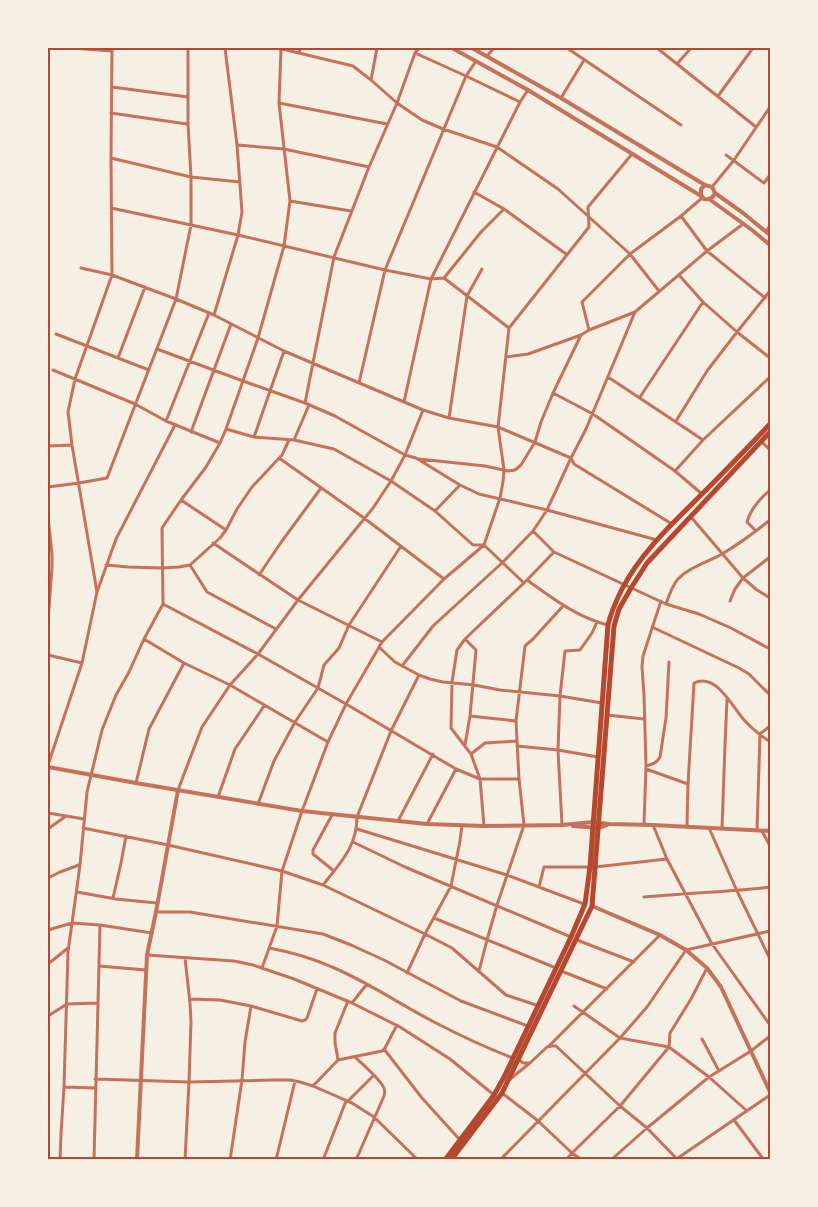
<svg xmlns="http://www.w3.org/2000/svg" width="818" height="1207" font-family="'Alegreya Sans',sans-serif">
	<style>
		.lines { fill: none; stroke-linecap: round; stroke-linejoin: round }
		.minor { stroke: #c5725c; stroke-width: 3 }
		.tertiary { stroke: #c5725c; stroke-width: 4 }
		.primary { stroke: #b5482f; stroke-width: 5 }
		.neatline { fill: none; stroke: #b5482f; stroke-width: 2 }
	</style>
	<rect width="100%" height="100%" fill="#f6efe4"/>
	<g class="lines">
		<path class="minor" d="M73,48l38,3
			M278,48l75,18 18,14 26,23 25,17 21,9 54,18 61,42 72,65 29,37
			M567,48l114,77
			M657,48l99,79
			M299,53l1,-5
			M415,53l51,23 54,26
			M487,56l7,-8
			M677,64l14,-16
			M371,80l6,-32
			M112,87l76,10
			M718,96l35,-48
			M561,98l23,-38
			M279,103l108,21
			M111,113l76,11
			M237,145l47,4 85,18
			M726,155l38,28 6,-8
			M111,158l80,19 49,5
			M712,187l22,-27 36,-53
			M474,192l30,17 62,45
			M290,201l61,10
			M111,208l127,27 147,35 46,9 13,-1 65,50
			M681,216l26,35 58,47
			M766,232l4,-7
			M81,268l31,7 64,24 38,16 70,36 139,59 26,8 49,9 73,31 3,6 98,60
			M679,275l24,27 34,30 33,26
			M444,278l37,-46 23,-23
			M214,315l24,-80 4,-23 -5,-67 -12,-97
			M589,330l-7,-28 48,-48 51,-38 21,-18
			M56,334l93,36
			M157,349l86,32 62,22 30,13 70,39 11,3 44,27 19,9 68,16 110,30
			M506,357l22,-3 53,-19 8,-5 46,-18
			M118,358l27,-71
			M53,370l82,34 31,17 54,22
			M608,377l95,63
			M359,383l26,-113 81,-194 10,-15
			M553,393l40,21 82,57 27,23
			M640,397l63,-95
			M404,402l27,-123 89,-177 8,-12
			M305,403l29,-146 35,-90 28,-64 18,-50 4,-5
			M449,418l18,-122 15,-27
			M166,421l43,-108
			M676,421l31,-50 30,-39 33,-41
			M226,429l28,8 40,3 40,9 57,32 44,30 38,34h11l40,38
			M191,432l40,-108
			M254,437l30,-86
			M294,440l15,-35
			M761,441l9,9
			M48,446l24,-1
			M279,458l85,60 80,61
			M419,459l66,7 23,5 7,-1 6,-5 14,-23 6,-20 12,-29 28,-58
			M675,471l28,-31 67,-63
			M48,487l31,-4 28,-5 69,-179 15,-74v-48l-3,-53v-76
			M181,500l45,30
			M435,511l25,-26
			M48,517l4,37v13l-4,54
			M691,517l52,61 14,12 13,8
			M533,531l21,21 112,52 33,10 32,14 39,21
			M756,531l-9,-9c4,-14 13,-23 23,-32
			M213,543l85,57 84,42
			M106,565l22,2 34,1 17,-1 11,-2 30,-27 6,-8 11,-21 15,-22 30,-32 7,-15
			M190,565l17,27 69,37
			M259,575l23,-34 39,-53
			M527,580c25,18 51,38 81,45
			M97,592l-25,-147 -4,-33 7,-33 37,-104 -1,-117 1,-110
			M730,601l5,-12 8,-11 27,-21
			M163,604l95,50 88,50 110,65 24,10h39
			M666,604c3,-9 6,-18 12,-25 11,-12 30,-17 44,-25 17,-10 33,-22 48,-34
			M652,627l87,41 10,6 21,21
			M144,639l40,24 46,22 98,57
			M379,647l16,15 24,13 11,4 13,3 31,3 26,5 60,6 42,7
			M48,655l34,8
			M402,666l31,-40 70,-64 30,-31 14,-21 24,-52 15,-29 49,-117 72,-61 36,-27
			M607,715l37,4
			M470,716l46,5
			M465,745l5,-29 6,-66 -11,-11
			M517,746l41,4 40,7
			M471,754l14,-11 32,-2
			M48,765l34,-102 15,-71 19,-53 59,-114
			M646,766c7,-2 11,-3 14,-9l6,-39 3,-56
			M646,769l42,15
			M136,783l13,-54 35,-66
			M178,790l24,-63 28,-42 28,-31 40,-54 75,-92 18,-27 14,-26 18,-45
			M218,797l17,-48 29,-43
			M258,804l16,-43 21,-39 23,-34 6,-23 15,-17 10,-23 52,-79
			M48,813l36,6
			M332,815l-19,35v4l21,17
			M398,821l35,-67
			M427,824l29,-55
			M644,824l2,-58 -2,-71 -2,-28 1,-11 18,-55
			M562,825l-4,-75 2,-54 5,-45 15,-1 12,-17 5,-11
			M653,825l14,34 45,85 58,81
			M484,826l-4,-47 -9,-25 -20,-26 1,-46 5,-32 8,-11 62,-59 27,-28
			M687,826l1,-42 6,-101c23,-11 39,26 52,39 7,8 16,14 24,20
			M83,828l85,17 114,26 41,14 102,49 27,14 54,47 33,11
			M709,828l28,63 33,68
			M722,828l3,-83 2,-46
			M48,829l18,-13
			M357,829l150,46 77,29
			M757,830l3,-96 10,-8
			M762,831l8,15
			M353,842l52,25 166,70
			M48,878l12,-6 19,-7
			M323,885c17,-22 34,-38 34,-68l34,-86 28,-56
			M539,887l5,-20h51l72,-8
			M77,892l39,7 41,4
			M644,897c42,-4 84,-5 126,-10
			M113,898l8,-35 5,-27
			M156,912h34l133,22 28,11 33,15 77,41 67,25
			M434,918l122,50
			M48,930l24,-7 28,2 52,8
			M577,940l57,22
			M269,948c22,4 43,10 63,19 36,15 69,38 104,56 25,13 51,25 77,35
			M147,955l87,6 19,4 41,14 58,24 48,24 50,32 44,36
			M48,964l20,-16
			M99,966l47,4
			M262,968l15,-42 5,-55 20,-60 26,-69 18,-38 36,-62 62,-63 40,-34 16,-47 3,-16 1,-12 -6,-43 11,-99 80,-101 -1,-20 44,-53
			M479,971l8,-31 10,-35 27,-80 -5,-46 -3,-58 9,-75 8,-7 30,-33
			M561,971l46,18
			M407,973l18,-39 26,-48 9,-45 2,-16
			M190,999l30,1 31,6 51,15 3,-1 2,-2 10,-29
			M352,1003l15,-19
			M574,1006l46,32 49,9 40,30 38,34
			M48,1016l19,-12 31,-1
			M702,1039l17,32
			M549,1046l111,-111
			M384,1049l38,49 38,42
			M355,1057c7,7 25,22 29,31 1,3 1,4 0,8l-28,64
			M338,1060l-3,-18v-9l13,-32
			M519,1060l4,3h7
			M95,1079l94,3 83,-2h18l10,2 13,4 16,7 23,10 22,14 44,43
			M509,1080l22,-18 16,-15 5,-1h4l64,60 27,22 31,32
			M313,1086l25,-26 44,-9 3,-3 12,-23
			M64,1087l31,1
			M502,1093l35,27 35,33 10,7
			M348,1101l26,-26
			M734,1120l30,40
			M503,1158l18,2
			M60,1160l1,-26 3,-47 4,-135 12,-87 7,-73 15,-62 14,-35 13,-23 15,-33 19,-35 -1,-76 19,-28 25,-33 14,-24 6,-14 32,-91 26,-92 6,-45 -11,-98 2,-55
			M94,1160l6,-235
			M185,1160l4,-78 2,-60 -1,-19 -5,-45
			M230,1160l12,-80 3,-38 6,-36
			M276,1160l19,-79
			M323,1160l23,-59
			M500,1160l120,-122 27,-31 39,-57 84,-19
			M566,1160l6,-7 48,-47 49,-59 1,-14 21,-34 16,-31
			M611,1160l36,-32 62,-51 42,-26 19,-15
			M675,1160l95,-65
			M769,1160l1,-2"/>
		<path class="tertiary" d="M452,48l76,42 173,106
			M472,48l89,50 144,87 7,2 3,6c-2,5 -6,7 -11,6l-3,-4v-6l4,-4
			M715,193l28,20 27,22
			M709,199l43,31 18,15
			M48,767l88,16 166,28 125,13 57,2 78,-1 31,-3 16,2 44,1 117,6
			M573,826l25,2 9,-3
			M592,906l68,29 26,15 21,18 14,19 49,105
			M137,1160l10,-205 9,-43 22,-122"/>
		<path class="primary" d="M445,1160l49,-65 10,-18 67,-140 14,-33 5,-37 18,-242c3,-13 8,-24 14,-36 20,-38 51,-66 81,-96 23,-23 45,-46 67,-69
			M451,1160l51,-67 90,-187 22,-280 5,-17 12,-21 16,-25 123,-131"/>
	</g>
	<rect width="818" height="1207" fill="none" stroke="#f6efe4" stroke-width="98"/>
	<rect x="49" y="49" width="720" height="1109" class="neatline"/>
</svg>
